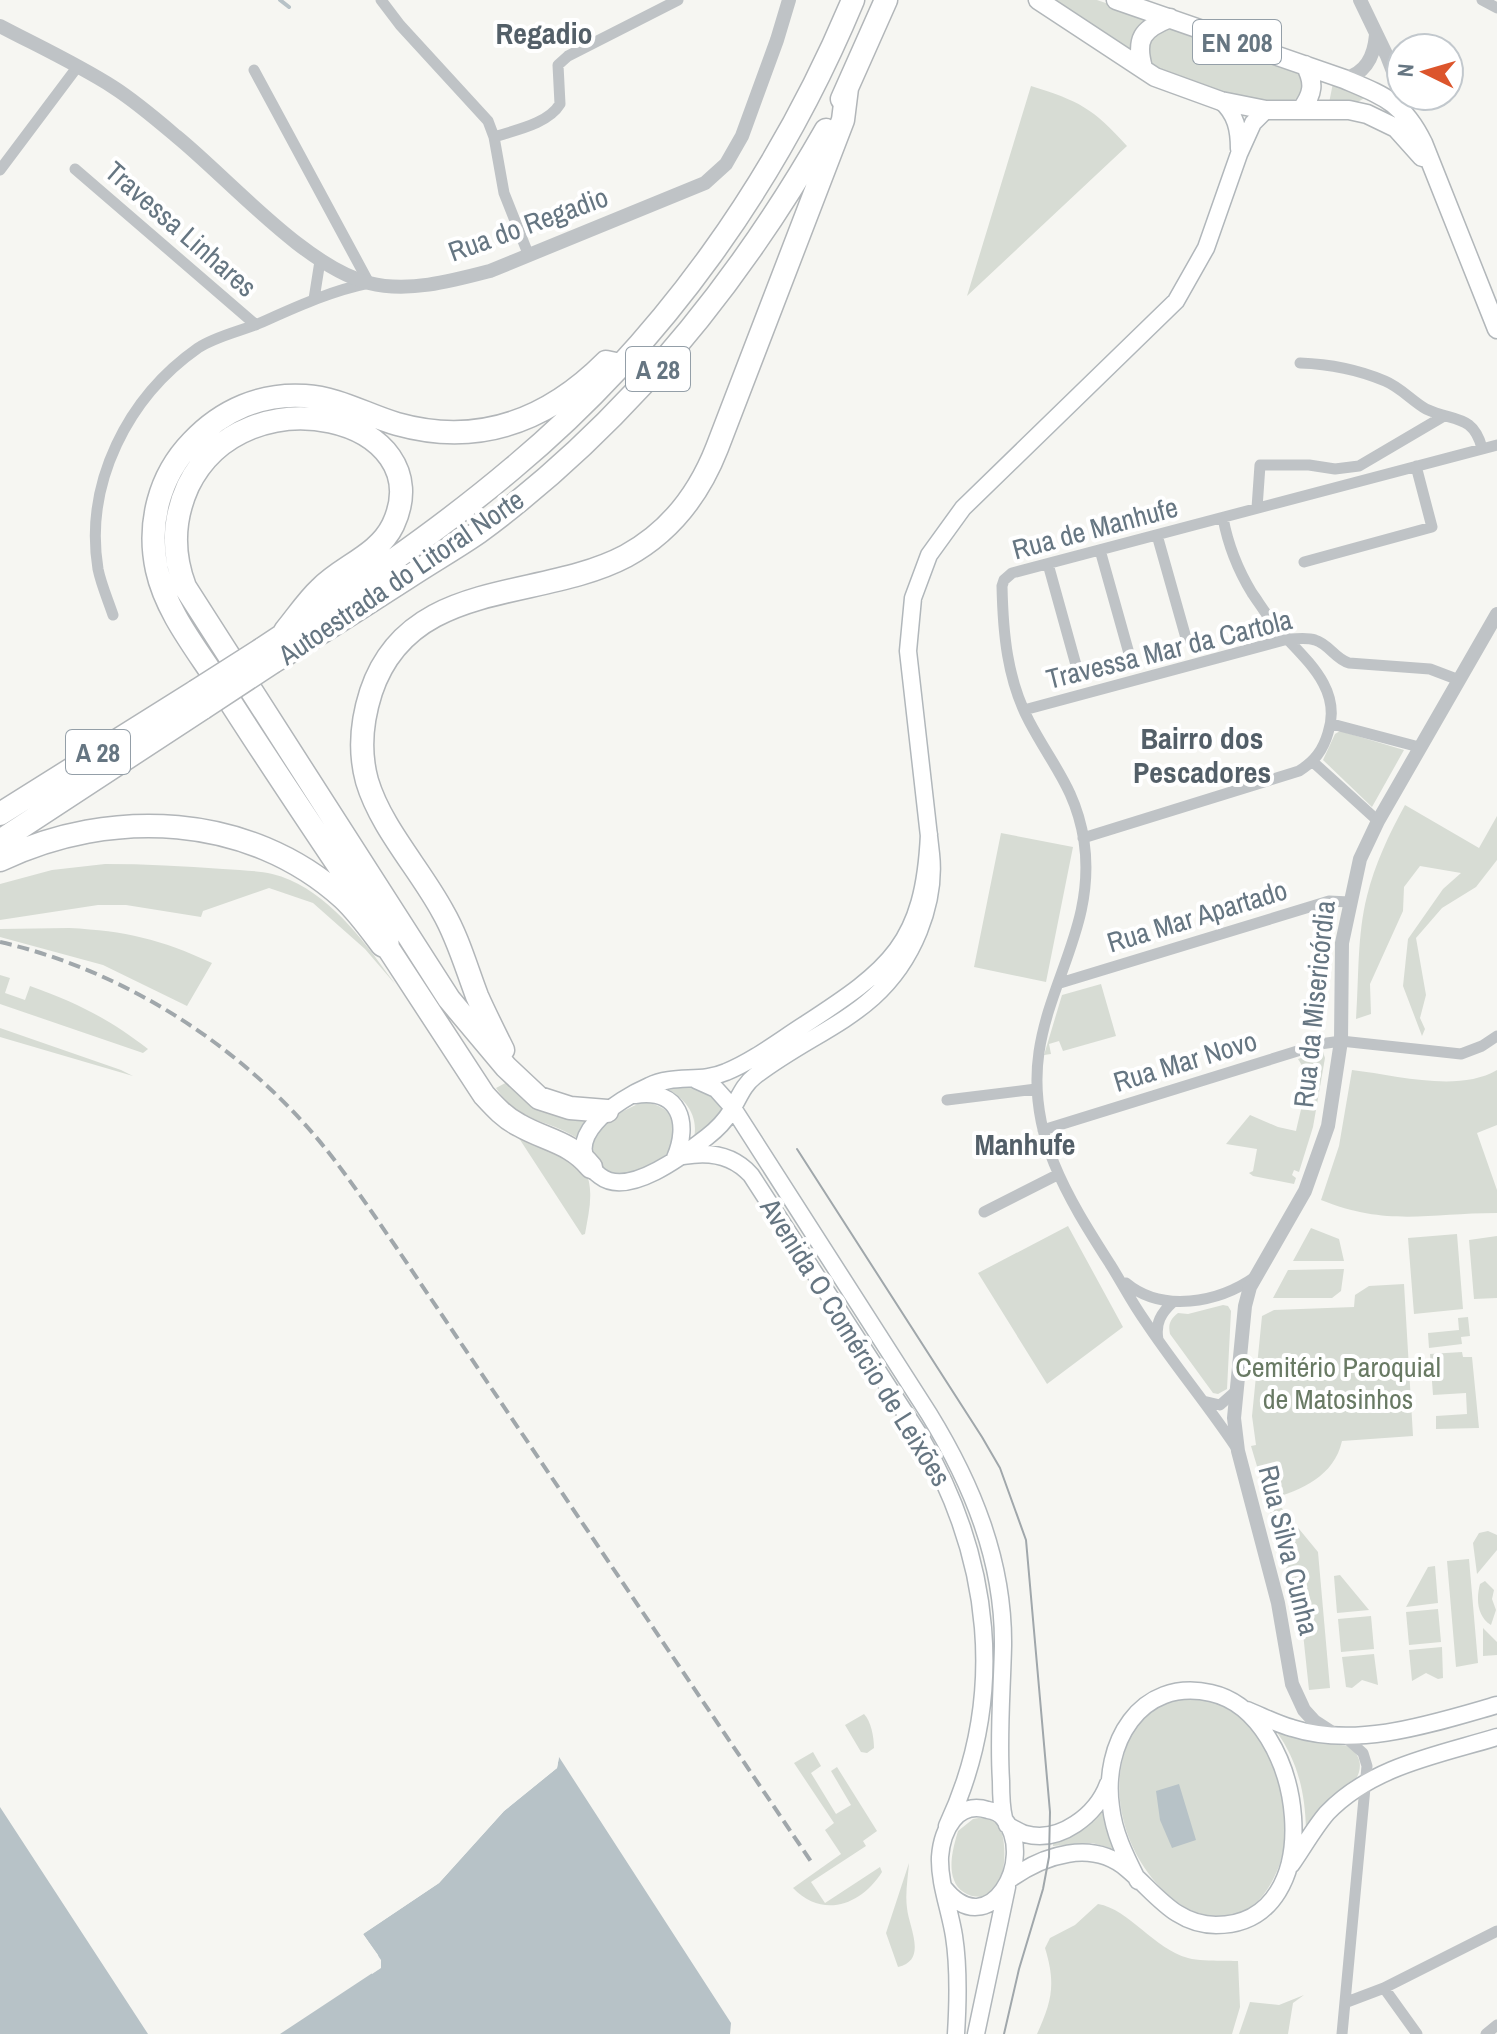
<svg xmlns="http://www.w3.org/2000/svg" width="1497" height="2034" font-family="'Archivo Narrow',sans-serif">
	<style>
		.green { fill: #d7dcd4 }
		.water { fill: #b7c2c7 }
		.pier { fill: #f6f6f2 }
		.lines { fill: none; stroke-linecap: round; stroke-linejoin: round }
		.stream { stroke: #b7c2c7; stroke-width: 4 }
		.secondary-casing { stroke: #b1b7bb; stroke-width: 19 }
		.primary-casing { stroke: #b2b7ba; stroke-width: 21 }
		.motorway-casing { stroke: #b2b6b9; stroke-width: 25 }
		.minor { stroke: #bfc3c6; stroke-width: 11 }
		.tertiary { stroke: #bfc3c6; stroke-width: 14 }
		.secondary { stroke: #fff; stroke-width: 16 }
		.primary { stroke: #fff; stroke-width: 18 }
		.motorway { stroke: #fff; stroke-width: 22 }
		.tram { stroke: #a0a7ab; stroke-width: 2 }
		.rail { stroke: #a0a7ab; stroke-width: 4; stroke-dasharray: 12 6; stroke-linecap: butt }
		.motorway-bridge-casing { stroke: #b2b6b9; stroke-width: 25; stroke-linecap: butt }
		.motorway-bridge { stroke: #fff; stroke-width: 22 }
		.labels { text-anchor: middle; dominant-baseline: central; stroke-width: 8; stroke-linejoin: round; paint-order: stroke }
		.shield { fill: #fff; stroke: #949fa8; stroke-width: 2 }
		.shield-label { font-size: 26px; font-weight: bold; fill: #667682 }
		.street-label { font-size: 28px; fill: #667682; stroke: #fff }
		.park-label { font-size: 28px; fill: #697a64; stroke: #fff }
		.neighbourhood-label { font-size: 30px; font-weight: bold; fill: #535f68; stroke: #fff }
	</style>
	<rect width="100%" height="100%" fill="#f6f6f2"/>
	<path class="green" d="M1055,0h42l55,19 -18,33z
		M1162,29l16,1 121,39c6,11 6,18 0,29 -34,18 -106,-16 -142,-28 -13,-13 -10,-31 5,-41z
		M1333,83l35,13 -12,7h-27z
		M1031,86c48,15 62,22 96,60l-160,150z
		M1340,731l64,19 -32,57 -49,-47 12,-26z
		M1405,805l74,43 18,-32v44l-21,27 -34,21 -26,30 10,57 -6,23 5,11 -3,7 -19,-50 5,-47 35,-50 18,-16 -41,-7 -16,21 -1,24 -33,73 1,30 -15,5c3,-40 1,-84 11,-123 8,-32 22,-62 38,-91z
		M1001,833l72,14 -27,135 -72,-15z
		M105,864c40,0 79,2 118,5 23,2 46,1 67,11 45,20 77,65 105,104l-30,-35 -52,-46 -44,-15 -66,23 -2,6 -75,-12h-28l-98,15v-36l52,-14z
		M69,928c57,3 91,11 143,35l-25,43 -84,-41 -103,-28v-8z
		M0,975l10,3 -5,15 20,7 5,-14c47,17 78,32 118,63l-5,4 -143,-49z
		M1101,984l15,52 -53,15 -4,-10 -10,3 2,10 -7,1 18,-60z
		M0,1028l121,42 12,6 -133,-39z
		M1319,1052h4l2,6 -12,69 -14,45 -5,-2 -2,5 4,3 -2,6 -41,-8 -4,-3 4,-2 4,-22 -31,-5 24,-29 28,12 18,4c5,-24 16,-53 2,-72z
		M1352,1070c44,5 106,23 145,0v55l-20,8 20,57v23c-68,0 -109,14 -176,-13l18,-54z
		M511,1080l78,37 -9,23c-32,-22 -59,-15 -84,-52z
		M692,1086l13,4 22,19 -33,29c5,-24 -10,-41 -30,-51z
		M642,1102c24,2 41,18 31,44 -5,12 -42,32 -55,30 -6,-2 -12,-6 -18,-8 -23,-38 14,-52 42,-66z
		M513,1129l71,39c11,21 5,43 1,66l-3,1z
		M1068,1226l55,101 -76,57 -69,-111z
		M1311,1228l28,11 5,22h-51z
		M1457,1234l6,75 -49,5 -6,-76z
		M1497,1236v62l-23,1 -5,-59z
		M1344,1269l-3,22 -9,7h-59l15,-28z
		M1404,1284l9,152 -71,5c-8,36 -42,50 -75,59l-16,-54 5,-1 -4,-29 10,-100 12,-6 80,-3 1,-12 14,-9z
		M1223,1305l5,1 3,5 -4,78 -9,5 -5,-1 -43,-59c-2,-9 0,-15 8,-21l10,1z
		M1468,1317l2,19 -9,1 1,7 -33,4 -1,-15 31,-3 -1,-12z
		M1462,1352l1,5h9l7,71 -43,1v-13l31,-2 -1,-21 -33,2 -3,-41z
		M1276,1506l5,1 37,45 12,136 -21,2 -7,-66 -33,-116z
		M1488,1531l9,4v15l-20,24 -4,-31 6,-10z
		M1469,1559l9,104 -22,4 -9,-106z
		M1435,1566l3,37 -32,4 22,-40z
		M1340,1575l29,35 -32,3 -3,-37z
		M1485,1581l9,9 -2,9 4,11 -5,15c-14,-9 -15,-26 -11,-41z
		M1438,1609l3,33 -32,3 -3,-33z
		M1371,1616l3,33 -33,3 -3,-33z
		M1483,1628l14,14v13l-14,1z
		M1442,1647l1,31 -5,1 -12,-6 -14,8 -3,-31z
		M1374,1654l4,31 -16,-5 -10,8 -6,-1 -4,-30z
		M1182,1699c12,0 24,-1 36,5 56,24 81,107 61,162 -48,126 -192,-6 -153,-118 9,-28 28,-43 56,-49z
		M864,1714c7,7 10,23 10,34l-7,5 -6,-1 -16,-27z
		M1276,1731l39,11 33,4c37,26 -22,65 -42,83 -1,-36 -8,-68 -30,-98z
		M813,1752l8,14 -10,7 25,41 15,-9 -20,-34 6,-4 40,64 -14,10 3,5 -55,36 14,21 55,-36 2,5c-21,33 -59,47 -89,16l48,-34 -16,-24 9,-7 -40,-60z
		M1106,1808l12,42 -26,-7 -39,3v-4l36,-17z
		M984,1817c2,1 10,3 11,4 13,9 11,53 3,65 -10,18 -38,12 -44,-6 -6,-15 0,-35 4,-49l15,-12z
		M909,1863c-1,15 -4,30 -2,45 2,20 21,52 -9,59l-12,-34z
		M1098,1904c31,5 56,45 90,54 15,4 35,2 50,3l2,46 -8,27h-195c15,-33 19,-50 8,-86l5,-10 25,-13z
		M1304,1995l-11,8 -5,31h-49l11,-32 29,3z"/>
	<path class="water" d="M559,1757l172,266 -1,11h-450l100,-66 -2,-13 -15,-21 76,-51 65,-72 53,-43z
		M1179,1784l17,56 -24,8 -12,-28 -4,-29z
		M0,1807l148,227h-148z"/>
	<path class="pier" d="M559,1757l-2,11 -53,43 -65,72 -76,51 18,26v8l-9,6 -2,-3 7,-5v-5l-18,-25 1,-4 76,-52 65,-72 43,-34z"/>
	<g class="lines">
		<path class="stream" d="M280,0l9,7"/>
		<g class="secondary-casing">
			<path id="secondary" d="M1221,101c15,13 18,29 18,48
				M929,834c-5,110 -39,135 -125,191 -25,16 -51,36 -78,47 -25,11 -52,2 -77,14 -30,13 -96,54 -49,90 28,22 84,-21 107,-39 9,-7 18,-16 24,-26 8,-13 12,-26 24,-35 65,-50 130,-61 164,-145 10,-25 15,-50 12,-77l-23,-203 5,-53 16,-43 34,-47 213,-207 30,-53 33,-94 14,-31 13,-13
				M696,1080l20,9 17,19 196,306c43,70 75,147 74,232 -1,45 -5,90 -2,135 0,13 0,25 3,37
				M635,1095c45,-7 55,28 40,63
				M684,1156c26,-5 49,-1 67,19l169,261c71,121 88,260 27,390
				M1247,1710c15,6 30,14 45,18 65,21 142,-5 205,-23
				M1007,1825c6,3 12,7 18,9 35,10 72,-20 83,-50
				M1291,1865c12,-17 23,-37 36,-52 45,-47 111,-58 170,-76
				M1010,1879c34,-24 82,-40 117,-10 28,23 48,56 89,56 117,0 90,-211 -5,-232 -72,-16 -109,52 -100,114 3,27 15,50 27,74
				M944,1888c45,57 93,-29 60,-69 -3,-5 -10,-8 -16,-9 -31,-10 -46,20 -48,47 -1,26 10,53 14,79 5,32 4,66 2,98
				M976,2034l31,-147"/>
		</g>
		<g class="primary-casing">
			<path id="primary" d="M1038,0l117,77 66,24 45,9h83l18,4 29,14 26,29
				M1116,0l228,79c40,17 59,23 79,64l74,186
				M1143,68c-8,-29 -1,-39 27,-50
				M1301,110c12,-16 14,-27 4,-45"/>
		</g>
		<g class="motorway-casing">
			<path id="motorway" d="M842,99l44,-99
				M285,631c11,-13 22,-30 35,-42 22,-23 58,-33 73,-64 50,-107 -148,-156 -205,-39 -15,33 -16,67 -3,101l264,412 57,68 33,31 31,10 37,3
				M262,649c86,-57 172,-114 251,-181 150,-125 265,-288 340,-468
				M273,662c46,-27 90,-56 134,-84 24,-16 49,-30 72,-46 146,-108 258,-246 347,-402
				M0,814l196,-123
				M0,841l203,-133
				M0,860c111,-53 249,-47 343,38 15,14 27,31 39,47l6,3 96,147c11,12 21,23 35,30 26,15 52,17 72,42
				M388,948l-1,-10c-57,-85 -115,-170 -170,-257 -22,-34 -51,-70 -60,-111 -10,-46 2,-94 35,-128 30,-32 70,-49 113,-46 34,2 61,19 92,28 82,23 151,-4 209,-62l14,3
				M503,1050c-9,-18 -18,-36 -26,-54 -11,-29 -19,-58 -34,-84 -23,-43 -62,-84 -76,-131 -8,-29 -5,-61 4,-89 38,-115 168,-90 255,-136 44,-24 73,-62 91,-108l126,-328 4,-32"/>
		</g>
		<path class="minor" d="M381,0l19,25 88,96 6,16 10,56 25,63
			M1482,0l15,8
			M494,137c21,-7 54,-13 66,-33l-2,-39 10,-9 110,-56
			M75,169l181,156
			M0,170l78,-104
			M314,299l6,-38
			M1300,363c29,1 59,7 85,18 15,6 27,20 41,28 28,13 47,5 56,39
			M1257,508l3,-43h49l26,4 24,-3 85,-50
			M1157,535l29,103
			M1100,550l30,107
			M1304,562l128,-35 -16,-61
			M1048,564l28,101
			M113,615c-5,-15 -12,-31 -15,-46 -14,-86 30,-172 100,-221 18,-12 43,-17 62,-25 36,-16 70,-32 109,-40l-115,-213
			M1024,710l264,-71c9,0 19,-2 27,1 14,4 20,19 34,23l81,6 29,11
			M1332,724l87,23
			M1313,762l65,59
			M1083,838l216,-67c16,-10 24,-21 29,-38 16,-48 -29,-78 -55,-110 -7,-9 -14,-20 -21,-30 -14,-23 -24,-48 -29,-75
			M1060,983l269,-82 20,1
			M947,1100l89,-11
			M1043,1130l277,-86 21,-3 120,13 21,-8 15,-10
			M984,1212l73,-37
			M1126,1283c36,30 92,20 129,-6
			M1158,1340c-3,-17 3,-27 15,-38
			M1203,1401l17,4 17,-15
			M1237,1449c-29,-44 -63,-84 -92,-128 -13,-18 -23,-38 -35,-57 -42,-66 -83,-130 -71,-212 11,-74 57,-130 45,-211 -8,-52 -32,-76 -55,-120 -22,-42 -26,-88 -27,-135l2,-6 8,-7 485,-128
			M1384,1988l33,46
			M1347,2002l37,-14 113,-57
			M1342,2034l25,-268 -4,-13 -18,-16
			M1486,2034l11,-9"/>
		<path class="tertiary" d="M1360,0l27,56 14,36
			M0,26c38,20 77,38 113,61 22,14 43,32 63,49 53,43 129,131 193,147 39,10 83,-2 121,-12l215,-88 21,-19 16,-28 35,-96 12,-40
			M1344,79c22,-6 30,-22 32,-44
			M1334,1734l-20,-13 -10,-11 -12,-26 -14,-81 -40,-152 -4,-33 11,-112 5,-19 55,-96 23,-65 13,-85 1,-98 18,-84 18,-38 119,-207"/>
		<use href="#secondary" class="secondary"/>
		<use href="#primary" class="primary"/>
		<use href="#motorway" class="motorway"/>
		<path class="tram" d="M797,1149l185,288 18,31 26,72 24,272 -1,45 -6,32 -24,80 -15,65"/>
		<path class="rail" d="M0,942c114,26 222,92 301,178 36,39 65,84 95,127l416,616"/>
		<g class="motorway-bridge-casing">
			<path id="motorway-bridge" d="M196,691l66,-42
				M203,708l70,-46"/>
		</g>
		<use href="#motorway-bridge" class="motorway-bridge"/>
	</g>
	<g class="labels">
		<g class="shield">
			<rect x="1193" y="20" width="88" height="44" rx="6"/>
			<rect x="626" y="347" width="64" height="44" rx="6"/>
			<rect x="66" y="730" width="64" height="44" rx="6"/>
		</g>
		<g class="shield-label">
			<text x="1237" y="42">EN 208</text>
			<text x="658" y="369">A 28</text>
			<text x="98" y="752">A 28</text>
		</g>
		<g class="street-label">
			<text transform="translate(528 224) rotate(-20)">Rua do Regadio</text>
			<text transform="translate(181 229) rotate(41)">Travessa Linhares</text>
			<text transform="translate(1095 528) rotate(-15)">Rua de Manhufe</text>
			<text transform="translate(401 577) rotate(-34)">Autoestrada do Litoral Norte</text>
			<text transform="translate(1169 649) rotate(-14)">Travessa Mar da Cartola</text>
			<text transform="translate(1197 916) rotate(-17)">Rua Mar Apartado</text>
			<text transform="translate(1314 1004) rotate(-84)">Rua da Misericórdia</text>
			<text transform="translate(1185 1061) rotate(-17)">Rua Mar Novo</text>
			<text transform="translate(856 1342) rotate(58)">Avenida O Comércio de Leixões</text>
			<text transform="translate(1289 1550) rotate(76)">Rua Silva Cunha</text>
		</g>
		<g class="park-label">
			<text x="1338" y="1367">Cemitério Paroquial<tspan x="1338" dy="32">de Matosinhos</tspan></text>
		</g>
		<g class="neighbourhood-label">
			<text x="544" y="33">Regadio</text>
			<text x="1202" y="738">Bairro dos<tspan x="1202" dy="34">Pescadores</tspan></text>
			<text x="1025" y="1144">Manhufe</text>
		</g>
	</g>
	<g transform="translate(1425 72) rotate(275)"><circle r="38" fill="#ffffff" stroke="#c2c8cd" stroke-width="2"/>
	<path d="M0-6L14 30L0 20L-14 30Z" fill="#dc552c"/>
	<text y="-12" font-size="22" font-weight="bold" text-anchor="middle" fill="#667682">N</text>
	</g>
</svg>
